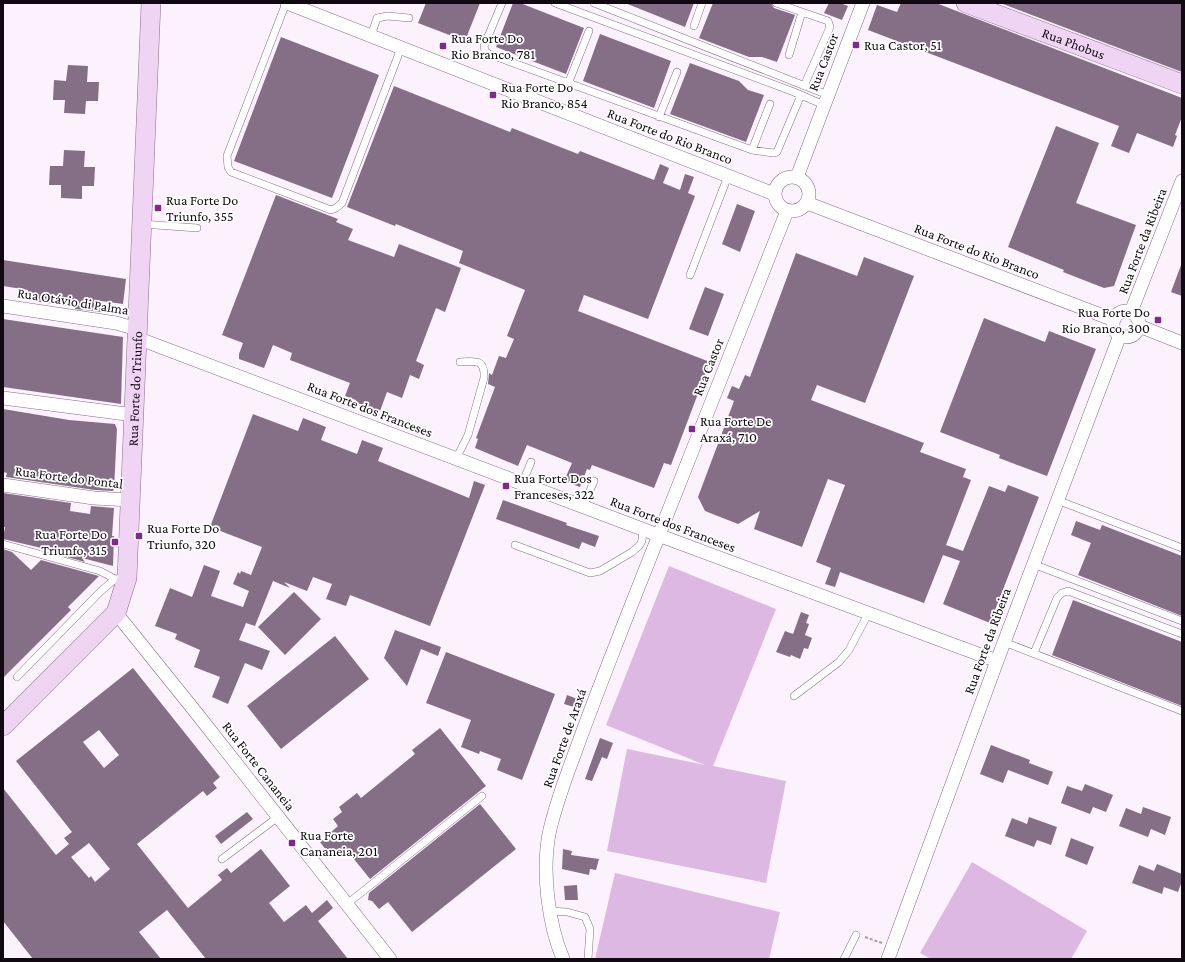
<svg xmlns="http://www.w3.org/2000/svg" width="1185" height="962" font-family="'Crimson Pro',serif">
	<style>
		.green { fill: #ddb8e2 }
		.building { fill: #846f87; fill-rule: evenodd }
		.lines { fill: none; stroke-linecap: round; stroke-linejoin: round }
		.lane-casing { stroke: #846f87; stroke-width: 8 }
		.street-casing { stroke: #846f87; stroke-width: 14 }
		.secondary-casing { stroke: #846f87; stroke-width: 20 }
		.path { stroke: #a59ba6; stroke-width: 2; stroke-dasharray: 3 2; stroke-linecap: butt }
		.lane { stroke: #fff; stroke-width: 7 }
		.street { stroke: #fff; stroke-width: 13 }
		.secondary { stroke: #efd5f3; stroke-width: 19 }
		.poi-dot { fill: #842691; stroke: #fff; stroke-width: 1.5 }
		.labels { text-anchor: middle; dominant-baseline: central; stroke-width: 3.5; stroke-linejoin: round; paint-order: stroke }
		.poi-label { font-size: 14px; fill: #110912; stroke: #fff; text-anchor: start }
		.street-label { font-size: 14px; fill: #110912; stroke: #fff }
	</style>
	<rect width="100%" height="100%" fill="#fcf2fd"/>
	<path class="green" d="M669,566l107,43 -63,157 73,15 -20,102 -159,-32 20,-102 78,16 -99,-40z
		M972,862l115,69 -16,28h-140l-11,-6z
		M615,873l165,39 -11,47h-174z"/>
	<path class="building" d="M426,3h54l-15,38 -47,-18z
		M513,3h7l64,25 -18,46 -70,-27z
		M625,3h69l-9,24z
		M713,3h58l3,5 21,7 -18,47 -15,-5h-13l-50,-19z
		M829,3h11l8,3 -6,14 -18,-7z
		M901,3h35l246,95v19l-7,18 2,1 -4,11 -36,-14 -8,20 -18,-7 8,-20 -251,-96 9,-25 20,7z
		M1004,3h178v69l-179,-68z
		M600,34l71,27 -17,47 -71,-27z
		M281,37l98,38 -47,123 -98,-37z
		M690,63l49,18 9,9 16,5 -18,47 -76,-28z
		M68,65l20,1 -1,16h12l-1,19h-12l-1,13 -21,-1 1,-13h-12l1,-20 12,1z
		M394,86l116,46 2,-4 66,26 2,-3 74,29 6,-16 9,4 -6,15 17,7 5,-16 9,3 -6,16 7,3 -47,123 -64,-24 -6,16 132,51 -39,103 -7,-2 -10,25 -62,-23 -2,5 -3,-1 -7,18 -16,-6 8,-18 -45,-18 -9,21 -43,-18 3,-9 -2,-1 19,-51 -7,-3 1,-11 3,2 7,-19 7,2 8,-19 -7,-3 18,-46 -66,-27 4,-12 -67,-27 -1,2 -48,-19z
		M1056,126l43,17 -23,60 60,22 -22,61 -10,2 -41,-16 1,-2 -56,-23z
		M64,150l21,1 -1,16h11l-1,19h-12v13l-21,-1v-13h-12l1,-19h13z
		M276,195l62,24 -2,3 17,7 -5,11 46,17 5,-13 62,24 -16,44 -9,-4 -20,53 8,4 -5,14 -9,-4 -8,23 -15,-6 -7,19 -25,-9 1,-2 -11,-4 5,-13 -60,-23 2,-7 -19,-8 -9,23 -25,-9v-5l4,-11 -21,-8z
		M737,204l18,7 -15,41 -18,-8z
		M796,253l61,23 7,-19 50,19 -49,127 -48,-18 -6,15 113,43 -4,9 46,17 -3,8 8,3 -25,65 17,6 26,-65 16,6 3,-7 31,12 -49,126 -47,-19 17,-43 -17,-6 -19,48 -84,-31 -5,15 -10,-3 6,-16 -15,-6 29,-77 -17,-6 -26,68 -48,-18 6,-18 -22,13 -33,-13 -7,-14 36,-96 -7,-3 5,-12 7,3 6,-14 5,2z
		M3,260l123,19 -3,25 -22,-3v11l-26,-3v-2l-48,-7 1,-10 -25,-4z
		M1181,265h1v31l-11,-4z
		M705,287l19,7 -16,42 -19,-7z
		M984,318l61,24 4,-11 47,18 -49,127 -48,-18 1,-3 -60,-23z
		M3,319l120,18 -2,67 -118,-17z
		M3,409l66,11 46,4 2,5 -3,60 -1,2 -18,-1 -89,-13 1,-4 -4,-1z
		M253,414l45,17 5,-13 23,9 -5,13 36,14 5,-14 21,8 -5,13 91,37 5,-17 11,4 -55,141 -80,-31 -4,11 -20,-7 6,-15 -19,-7 -6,14 -23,-9 6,6 -17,-7 -18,45 -9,-3 -7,17 31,11 -8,19 -17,-7 -17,41 -16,-7 8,-20 -26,-10 6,-17 -25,-11 2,-5 -22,-8 15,-38 22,9 12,-32 16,6 -9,25 32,11 6,-16 -16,-7 5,-12 2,2 1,-3 10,4 11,-28 -52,-20z
		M3,493l68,10 -1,8 20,3 1,-8 23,2 -2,28h2l-1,30 -31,-8 3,4 -36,-10 1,-2 -47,-11 2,-12h-2z
		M503,500l64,23 -1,2 33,11 -4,11 -13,-5 -3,7 -83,-30z
		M1076,521l24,9 2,-5 80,31v60l-104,-41 13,-32 -20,-8z
		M3,549l9,3 19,18 10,-10 58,16 -31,31 3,3 -68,68z
		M294,592l27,27 -36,36 -27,-28z
		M1073,600l109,42v64l-130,-51z
		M801,612l8,3 -3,8 3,1 -4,11 7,3 -4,11 -4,-1 -4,11 -9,-4 -1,2 -14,-5 9,-21 8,3z
		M395,630l46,17 -3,9 -17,-7 -14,37 -23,-28z
		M335,636l34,43 -88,70 -34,-43z
		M446,652l109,42 -33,86 -25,-10 4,-11 -21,-8 -1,3 -18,-7 10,-27 -45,-17z
		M133,668l87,109 -7,6 4,5 -10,8 -4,-5 -66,53 51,64 34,-28 -4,-5 9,-7 4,5 30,-24 29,37 -21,17 15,19 22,-17 6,8 15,-13 6,8 -15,13 30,38h-142l-39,-49 -28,22 22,27h-128l-30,-38v-133l53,67 13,-11 -5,-6 8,-6 -56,-71zM99,730l20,25 -15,13 -21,-26zM89,843l21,26 -15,13 -4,-6 -2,2 -18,-21z
		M567,695l13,5 -3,8 -13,-4z
		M440,728l46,58 -116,93 -25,-31 -13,10 -12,-16 18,-16 -5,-7 9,-7 -3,-5 18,-14 4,5 54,-44 -3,-4z
		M600,738l13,5 -6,16 -5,-2 -10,24 -7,-2z
		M991,745l39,15 -1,3 24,9 -5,13 -40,-15 -5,13 -23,-9z
		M1085,784l28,11 -7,17 -13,-5 -3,7 -29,-11 6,-17 15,5z
		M480,804l36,45 -104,83 -24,-30 -9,7 -7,-8 -4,-1 1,-7z
		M1143,807l28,10 -6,18 -14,-6 -3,8 -29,-11 7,-18 15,6z
		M247,812l6,7 -32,25 -6,-8z
		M1029,817l28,10 -6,18 -14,-5 -3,7 -29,-11 7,-18 15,6z
		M1071,838l23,9 -7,18 -22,-9z
		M563,849l9,2 -1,4 28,4 -3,11 -6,-1 -1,6 -27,-6z
		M1157,864l25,10v7l-4,11 -14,-5 -2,7 -30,-11 7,-18 15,6z
		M577,885l1,15h-13l-1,-14z"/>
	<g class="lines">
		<g class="lane-casing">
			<path id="lane" d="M286,3l-59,153 1,11 3,5 100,38 5,-2 6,-5 59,-155
				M502,3l-18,43 1,5 4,3 263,96 21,3 4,-1 24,-57
				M555,3l239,89 30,13
				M594,3l234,92
				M776,3l26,9 -13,43
				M802,12l26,9 2,6 -26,59
				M694,26l8,-23
				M371,36l6,-18 11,-2 21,2
				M568,84l21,-53
				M659,117l18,-45
				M752,150l18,-46
				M142,224l55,4
				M690,275l38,-99
				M456,459l12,-24 16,-57c1,-19 -8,-17 -24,-16
				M522,484l9,-22
				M1057,500l125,48
				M583,507l11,-26
				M3,544l97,27 15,8
				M515,545l75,28 10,-2 32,-19 7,-6 3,-5 1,-12
				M1033,564l149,57
				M1004,642l178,69
				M1034,653l23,-55 5,-5 6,-2 114,43
				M17,677l83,-85 15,-13 10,-1
				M794,696l45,-34 10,-12 19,-36
				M222,859l56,-42
				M347,904l135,-108
				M549,911l18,1 18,5 5,12 -2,30
				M844,959l12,-24"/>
		</g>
		<g class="street-casing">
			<path id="street" d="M287,3l487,191
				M775 194a17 17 0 1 1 34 0a17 17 0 1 1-34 0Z
				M797,177l66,-174
				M807,203l307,117
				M3,306l113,17 21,6
				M1113 324a13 13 0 1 1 26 0a13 13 0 1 1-26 0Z
				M1131,312l51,-131
				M1139,326l43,17
				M137,338l521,197 339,126
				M3,398l131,17
				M3,485l91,13 36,2
				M116,613l82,102 192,244
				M563,959c-15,-36 -21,-87 -14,-125 6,-29 17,-57 27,-84 16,-45 34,-90 51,-134 53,-135 107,-270 160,-405
				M888,959l109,-298 123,-326"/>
		</g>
		<g class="secondary-casing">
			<g id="secondary">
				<path id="s1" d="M966,3l216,81"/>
				<path id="s2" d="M3,726l113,-113 11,-35 24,-575"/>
			</g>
		</g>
		<path class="path" d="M865,937l17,6"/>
		<use href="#lane" class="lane"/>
		<use href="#street" class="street"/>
		<use href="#secondary" class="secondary"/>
	</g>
	<g class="poi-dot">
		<rect x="852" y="41" width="8" height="8" rx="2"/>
		<rect x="439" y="42" width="8" height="8" rx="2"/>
		<rect x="489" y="91" width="8" height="8" rx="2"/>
		<rect x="154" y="204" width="8" height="8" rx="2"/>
		<rect x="1154" y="316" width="8" height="8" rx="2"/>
		<rect x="688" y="425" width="8" height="8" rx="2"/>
		<rect x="502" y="482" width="8" height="8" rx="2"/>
		<rect x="135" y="532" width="8" height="8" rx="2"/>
		<rect x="111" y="538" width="8" height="8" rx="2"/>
		<rect x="288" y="839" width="8" height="8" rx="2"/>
	</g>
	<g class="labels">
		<g class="poi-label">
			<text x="451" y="38">Rua Forte Do<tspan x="451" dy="16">Rio Branco, 781</tspan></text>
			<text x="864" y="45">Rua Castor, 51</text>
			<text x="501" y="87">Rua Forte Do<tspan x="501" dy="16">Rio Branco, 854</tspan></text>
			<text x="166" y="200">Rua Forte Do<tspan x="166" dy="16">Triunfo, 355</tspan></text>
			<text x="1150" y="312" text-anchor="end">Rua Forte Do<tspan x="1150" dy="16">Rio Branco, 300</tspan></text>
			<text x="700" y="421">Rua Forte De<tspan x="700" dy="16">Araxá, 710</tspan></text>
			<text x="514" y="478">Rua Forte Dos<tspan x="514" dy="16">Franceses, 322</tspan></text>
			<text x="147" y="528">Rua Forte Do<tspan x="147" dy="16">Triunfo, 320</tspan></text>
			<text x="107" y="534" text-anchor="end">Rua Forte Do<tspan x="107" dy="16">Triunfo, 315</tspan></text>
			<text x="300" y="835">Rua Forte<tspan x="300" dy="16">Cananeia, 201</tspan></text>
		</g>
		<g class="street-label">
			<text stroke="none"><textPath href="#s1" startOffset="115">Rua Phobus</textPath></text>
			<text transform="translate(823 62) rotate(-69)">Rua Castor</text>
			<text transform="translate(670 136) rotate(21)">Rua Forte do Rio Branco</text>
			<text transform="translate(1142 241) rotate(-69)">Rua Forte da Ribeira</text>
			<text transform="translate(977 251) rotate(21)">Rua Forte do Rio Branco</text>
			<text transform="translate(73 301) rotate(9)">Rua Otávio di Palma</text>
			<text transform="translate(708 367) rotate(-68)">Rua Castor</text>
			<text stroke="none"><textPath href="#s2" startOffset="386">Rua Forte do Triunfo</textPath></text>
			<text transform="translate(370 409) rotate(21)">Rua Forte dos Franceses</text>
			<text transform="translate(69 477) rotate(7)">Rua Forte do Pontal</text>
			<text transform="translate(673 524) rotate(21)">Rua Forte dos Franceses</text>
			<text transform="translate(987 641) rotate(-70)">Rua Forte da Ribeira</text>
			<text transform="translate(564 738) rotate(-70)">Rua Forte de Araxá</text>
			<text transform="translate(259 766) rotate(52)">Rua Forte Cananeia</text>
		</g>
	</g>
	<rect width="1185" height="962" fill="none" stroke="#110912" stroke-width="8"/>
</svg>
